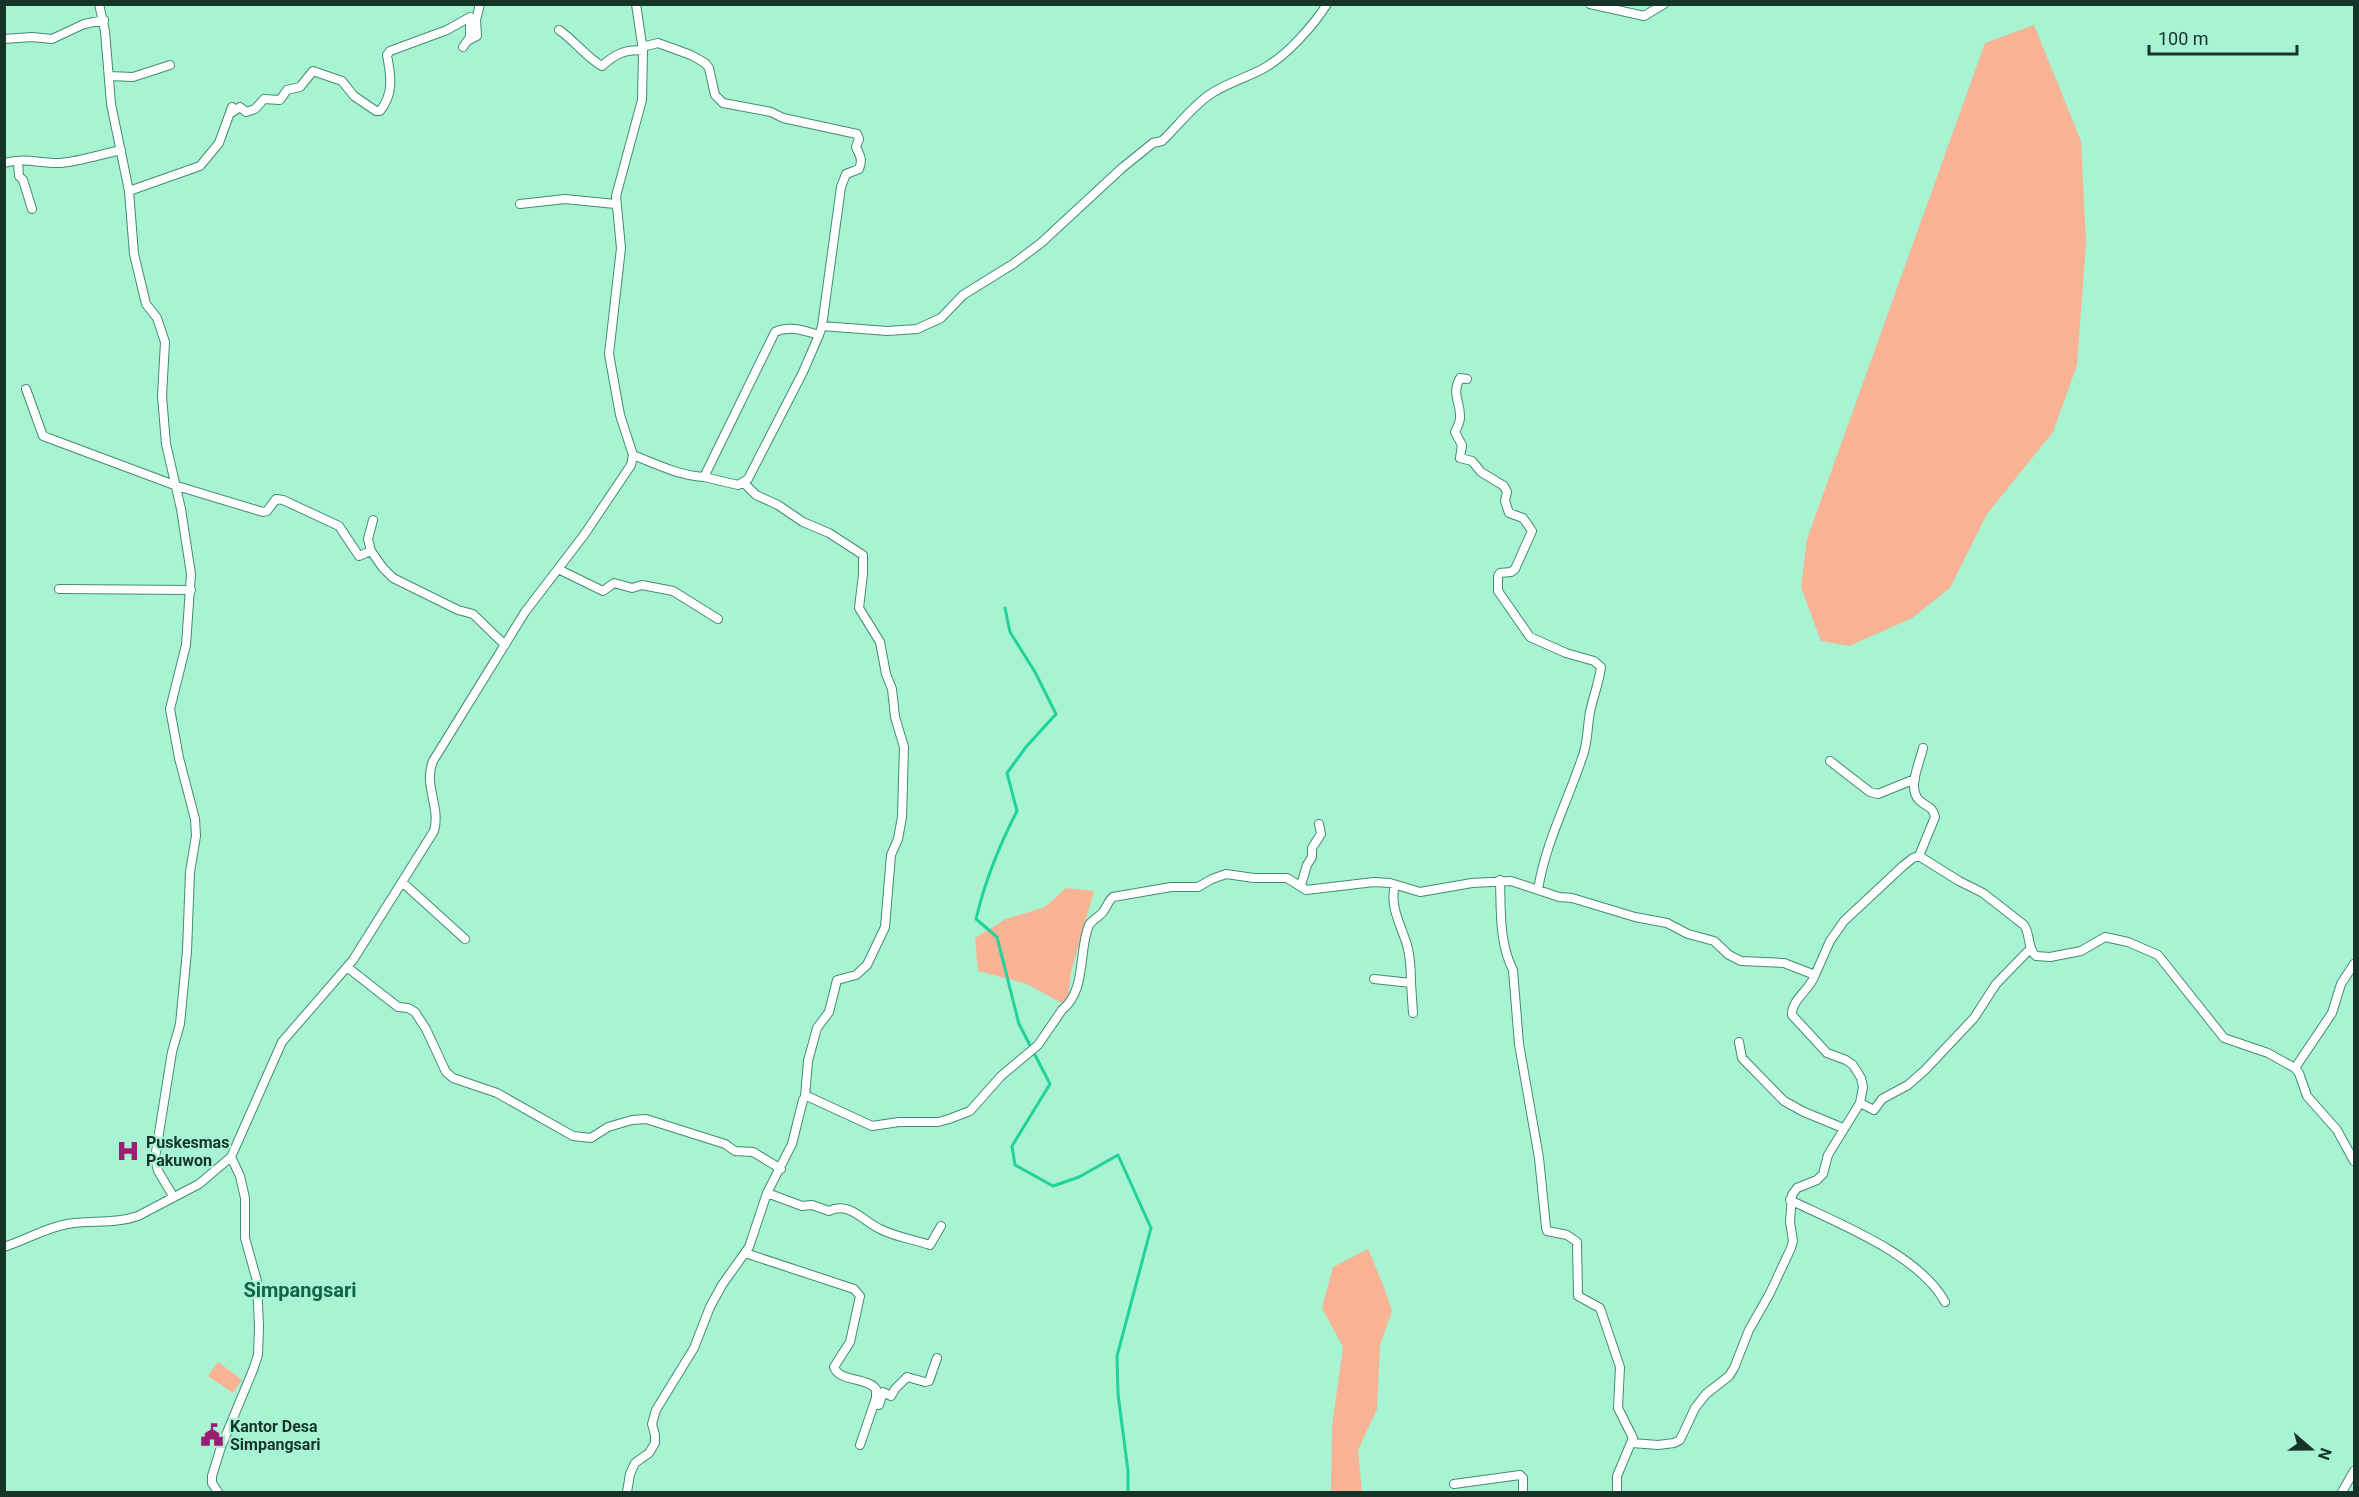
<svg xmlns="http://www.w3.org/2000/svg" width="2359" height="1497" font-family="Roboto,sans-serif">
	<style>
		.green { fill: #f8b394 }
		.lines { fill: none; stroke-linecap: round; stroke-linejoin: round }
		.stream { stroke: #21d39b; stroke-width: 3 }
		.street-casing { stroke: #428d6f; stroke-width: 10 }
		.street { stroke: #fff; stroke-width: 8 }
		.labels { text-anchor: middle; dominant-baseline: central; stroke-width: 4.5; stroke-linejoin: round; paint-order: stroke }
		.poi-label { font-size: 16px; font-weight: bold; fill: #163528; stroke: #a7f3d2; text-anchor: start }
		.quarter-label { font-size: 20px; font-weight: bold; fill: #106448; stroke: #a7f3d2 }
	</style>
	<rect width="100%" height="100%" fill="#a7f3d2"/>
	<path class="green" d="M2034,25l47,116 5,102 -9,122 -24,67 -66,82 -37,74 -38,30 -63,28 -28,-5 -20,-54 6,-48 178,-496z
		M1066,888l28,3 -23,81 -4,34 -40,-22 -49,-13 -3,-33 31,-19 39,-12z
		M1368,1249l16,38 8,24 -12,34 -3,64 -19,41 4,42h-31l1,-65 11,-80 -21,-39 11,-41z
		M218,1362l24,18 -9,13 -25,-17z"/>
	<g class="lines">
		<path class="stream" d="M1005,608l5,24 25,40 21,42 -30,33 -19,26 10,38c-18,35 -32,70 -41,108l21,18 22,87 31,60 -38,62 3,19 38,21 26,-9 39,-22 33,73 -34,128 1,38 10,77v21"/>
		<g class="street-casing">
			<path id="street" d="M99,4l6,27 6,73 18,87 5,63 12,50 11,14 8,24 -3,54 4,48 15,65 10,65 -5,71 -16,64 9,49 16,61 1,17 -6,36 -3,79 -7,73 -8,28 -17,106 3,13 15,25
				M1590,4l54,12 20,-12
				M559,30c15,10 28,28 43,36 12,-11 24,-18 41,-15
				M4,39l28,-2 20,2 32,-15 20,-4
				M469,40l8,-4 -1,-16 4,-16
				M642,47l16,-4 33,12 14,8 4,5 6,27 8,8 48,9 12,6 74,16 2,5 -3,8c4,9 7,12 3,22l-13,5 -5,13 -19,139
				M109,76l24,1 37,-12
				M231,113l9,-6 6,5 9,-3 9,-10 16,1 7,-10 13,-3 13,-16 29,10 12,15 22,15h4c14,-17 11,-35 7,-56l3,-4 57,-21 23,-13v20l-7,10
				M18,161l1,15 4,4 9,29
				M4,163c23,-6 36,1 57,0 20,-2 41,-9 60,-13
				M129,191l71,-25 19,-23 13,-36
				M520,204l45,-5 50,5
				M1467,379l-7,-1c-9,17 1,24 0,40 0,4 -3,10 -5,14l7,13 -2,13 12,3 9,11 23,14 3,6 -2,9 4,12 14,5 9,13 -17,38 -4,3 -11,1 -2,3v15l32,46 36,16 28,8 7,6c-2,16 -8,30 -11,45 -3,16 -2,32 -8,46 -15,45 -37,86 -44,132
				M26,389l17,47 134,50 86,26 4,-1 9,-12 7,1 56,26 20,30 12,-5
				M633,455c25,10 45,20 71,22l71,-145c14,-7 30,-1 44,3l3,-9 65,5 30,-2 24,-11 22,-23 50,-31 28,-21 81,-75 31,-25 9,-2c16,-15 31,-36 50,-48 17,-11 37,-16 54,-26 21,-12 48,-42 61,-63
				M704,477l34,8 10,-6 55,-107 16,-37
				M744,483l12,12 22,10 25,17 26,11 34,22v19l-4,34 21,34 6,32 6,15 3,28 9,30 -2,70 -4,22 -7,16 -6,72 -18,38 -11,10 -19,5 -8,32 -12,16 -9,33 -3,36
				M373,520l-5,19 3,12 12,17 10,10 65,32 15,4 32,31
				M558,569l45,22 11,-8 18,5 10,-3 31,6 45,28
				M59,589l132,1
				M1923,748c-3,14 -16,40 -4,52 7,7 14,6 16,17l-16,39 40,25 24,12 41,32c7,10 3,24 12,31l14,1 31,-6 24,-14 23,5 30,13 66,83 44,15 27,15 4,5 8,23 30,34 17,31
				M1830,761l40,31 8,2 37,-15
				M1500,880c1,30 -1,63 13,90l6,74 20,114 7,69 1,4 20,4 10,7 1,54 22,12 20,59 -2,41 15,30 -16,38v16
				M402,882l63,57
				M1301,885l6,-20 5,-8v-9l9,-14 -2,-10
				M347,967l51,40 10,1 7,4 11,17 20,43 7,6 44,15 76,43 18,2 17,-11 24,-7 14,-1 79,25 10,7 18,1 28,17
				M1815,975l15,-34 14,-20 59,-55 10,-8 6,-2
				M1374,979l37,4c0,-12 -1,-27 -4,-38 -6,-20 -18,-39 -12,-60
				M1411,983l2,30
				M1739,1042l3,16 42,43 20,11 39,16
				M2295,1068l37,-55 9,-29 13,-20
				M1860,1103l14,7 8,-11 26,-14 17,-15 49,-52 22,-34 34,-35
				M1790,1200c47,23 129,54 155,102
				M941,1226l-11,19c-17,-6 -35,-8 -50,-16 -17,-8 -31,-28 -51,-18l-17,-6 -10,1 -35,-13 25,-49 11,-44 2,-3h4l63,29 27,-4h39l11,-3 21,-8 31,-35 37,-31 24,-35c25,-20 16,-59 27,-85 3,-5 10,-8 14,-13 4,-5 5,-11 10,-15l58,-10h27l14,-8 14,-5 28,4h33l19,12 68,-8 16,1 30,9 52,-9 39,-2 48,16 13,1 63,19 32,6 21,11 26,7 15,14 12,6 43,2 31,12c-5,15 -24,25 -23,40l35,38 19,7 7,5 8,13 2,9 -3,16 -32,52 -5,19 -6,6 -20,8 -5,7 -2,27 3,19 -2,7 -21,45 -21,37 -15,38 -5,8 -23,18 -11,14 -15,32 -6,3 -16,2 -26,-2
				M4,1247c22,-7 41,-19 63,-23 23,-4 48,0 71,-8l61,-32 32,-27 51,-115 71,-82 81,-129c7,-24 -11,-46 -1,-70l92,-149 59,-77 47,-70 2,-10 -13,-40 -11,-61 12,-106 -5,-52 26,-96 1,-49 -7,-47
				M745,1253l109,36 6,7 -10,46 -16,25c5,15 33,10 42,22v9l-16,47
				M879,1405l4,-13 8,4 4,-7 12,-12 18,5 4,-1 8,-23
				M1454,1484l66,-9 3,3v14
				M218,1492l-6,-9v-7l9,-29 32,-77 5,-15 1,-28 -2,-46 -12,-43v-40l-5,-22 -9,-19
				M627,1492l3,-18 5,-11 14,-10 6,-10v-8l-3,-11 4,-14 38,-62 16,-41 12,-22 27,-38 18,-54
				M2342,1492l12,-21"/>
		</g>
		<use href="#street" class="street"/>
	</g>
	<defs>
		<g id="hospital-bare" transform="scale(1.8)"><path d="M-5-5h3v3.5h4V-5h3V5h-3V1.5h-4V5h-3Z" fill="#9c1d73" stroke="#a7f3d2" stroke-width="2.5" paint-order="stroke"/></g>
		<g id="civic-bare" transform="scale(1.8)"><path d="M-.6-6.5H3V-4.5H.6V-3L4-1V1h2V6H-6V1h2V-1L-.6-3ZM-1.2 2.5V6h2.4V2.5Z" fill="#9c1d73" stroke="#a7f3d2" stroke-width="2.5" paint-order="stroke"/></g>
	</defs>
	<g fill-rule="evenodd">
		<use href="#hospital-bare" x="128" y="1151"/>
		<use href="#civic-bare" x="212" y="1435"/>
	</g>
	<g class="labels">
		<g class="poi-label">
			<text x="146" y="1142">Puskesmas<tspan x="146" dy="18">Pakuwon</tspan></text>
			<text x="230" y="1426">Kantor Desa<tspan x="230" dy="18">Simpangsari</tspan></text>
		</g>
		<g class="quarter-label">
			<text x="300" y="1290">Simpangsari</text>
		</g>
	</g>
	<rect width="2359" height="1497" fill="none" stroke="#163528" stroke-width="12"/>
	<g transform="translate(2311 1449) rotate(110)" stroke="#a7f3d2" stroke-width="4.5" paint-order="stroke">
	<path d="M0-4.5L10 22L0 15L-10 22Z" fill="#163528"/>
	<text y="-9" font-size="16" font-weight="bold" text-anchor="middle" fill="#163528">N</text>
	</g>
	<path d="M2149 45v9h148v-9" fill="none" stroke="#163528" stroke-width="3"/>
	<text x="2158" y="45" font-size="18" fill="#163528" stroke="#a7f3d2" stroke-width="4.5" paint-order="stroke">100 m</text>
</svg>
